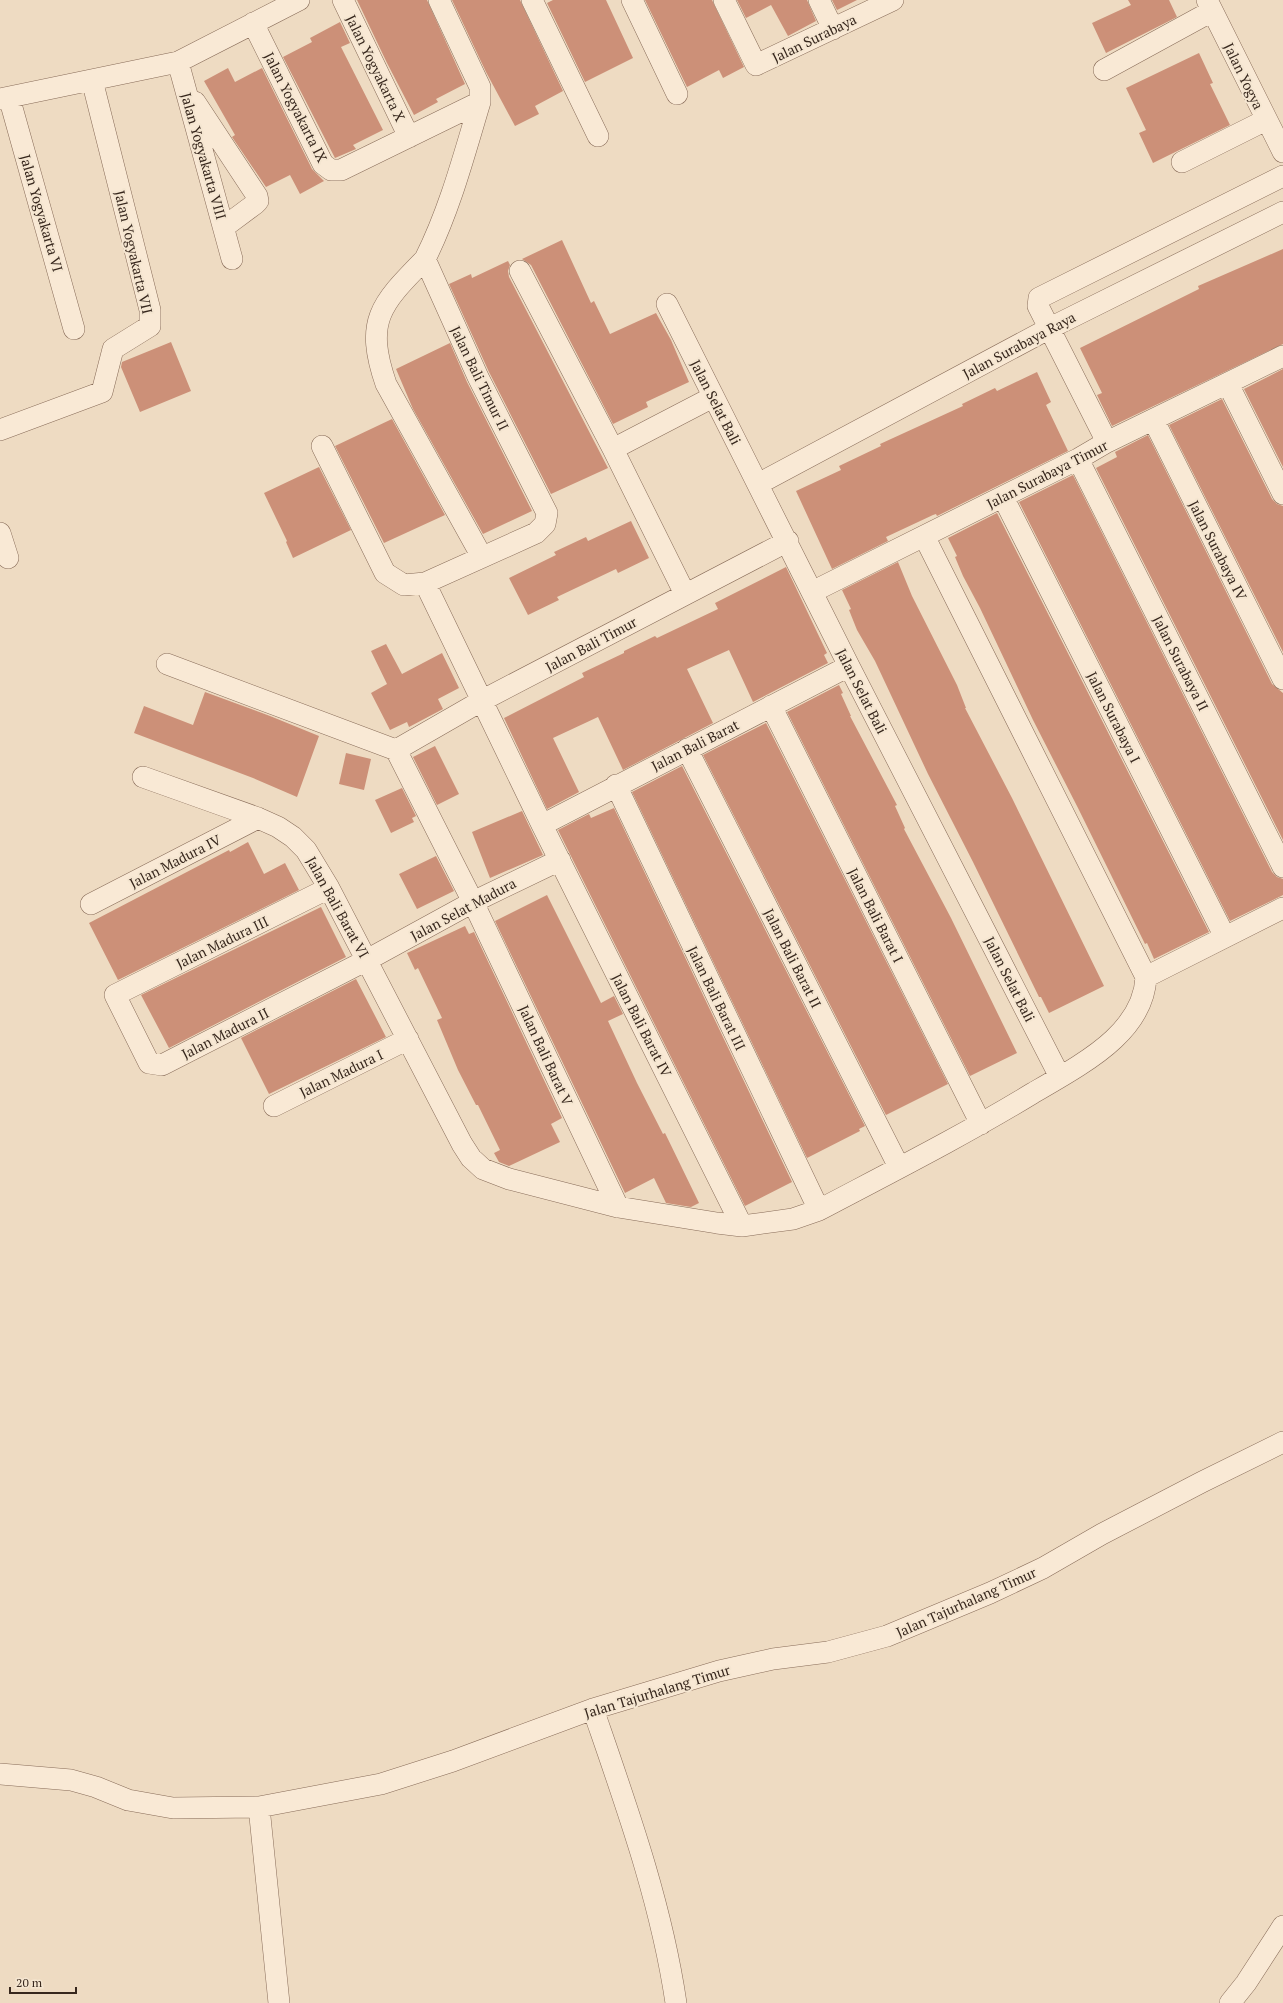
<svg xmlns="http://www.w3.org/2000/svg" width="1283" height="2003" font-family="'PT Serif',serif">
	<style>
		.building { fill: #cc9078 }
		.lines { fill: none; stroke-linecap: round; stroke-linejoin: round }
		.minor-casing { stroke: #886c59; stroke-width: 22 }
		.minor { stroke: #f9e9d5; stroke-width: 21 }
		.labels { text-anchor: middle; dominant-baseline: central; stroke-width: 4; stroke-linejoin: round; paint-order: stroke }
		.street-label { font-size: 14px; fill: #37271d; stroke: #f5e6d1 }
	</style>
	<rect width="100%" height="100%" fill="#eedbc2"/>
	<path class="building" d="M357,0h70l38,84 -29,15 2,3 -24,13 -27,-52z
		M452,0h68l43,91 -28,15 4,8 -24,12 -29,-54z
		M553,0h53l27,58 -48,24 -38,-79z
		M645,0h67l32,67 -21,11 -4,-8 -32,17z
		M737,0h70l9,21 -28,15 -17,-31 -25,13z
		M832,0h25l-20,10z
		M1128,0h41l8,17 -71,36 -14,-30 39,-18z
		M340,22l10,21 -9,4 42,83 -30,15 3,4 -21,9 -52,-101 29,-15 -2,-4z
		M1199,53l14,30 -3,1 20,41 -77,38 -14,-30 7,-3 -20,-42z
		M228,68l7,14 27,-14 50,101 12,12 -24,13 -10,-19 -24,12 -34,-50 3,-2 -31,-54z
		M562,240l29,63 3,-2 16,33 46,-21 15,27 18,42 -43,20 2,5 -35,17 -82,-159 -9,-6z
		M1283,249v95l-171,82 -15,-31 5,-2 -22,-45 119,-59 -1,-3z
		M508,261l2,4 -2,6 1,6 99,191 -57,26 -62,-122 -40,-88 22,-10 1,4z
		M171,342l20,49 -51,21 -19,-45 1,-5z
		M450,343l17,39 65,129 -49,23 -70,-125 -17,-40z
		M1283,369v98l-39,-78z
		M1037,372l14,30 -5,3 22,46 -131,65 -1,-2 -3,1 -47,22 2,4 -56,28 -36,-78 45,-21 -2,-4 42,-20 -1,-2 83,-38 -1,-2 33,-16 2,3z
		M1222,399l50,100 5,5 6,2v146l-114,-227z
		M392,419l53,96 -61,28 -49,-97z
		M1148,435l124,249 11,9v147l-187,-372 21,-11 -2,-5z
		M319,467l32,63 -58,28 -7,-16 1,-1 -23,-48z
		M1073,475l199,397 5,5 6,2v16l-53,26 -211,-419z
		M997,513l212,419 -55,27 -7,-16 -2,1 -67,-136 -45,-88 -53,-112 -17,-32 -8,-19 2,-1 -9,-18z
		M631,521l18,37 -31,15 -2,-4 -59,28 2,3 -31,15 -19,-37 47,-23 -2,-3 32,-15 2,4z
		M898,562l14,34 45,89 9,23h-1l47,90 92,188 -55,27 -8,-16h-2l-66,-135 -45,-88 -53,-113 -18,-31 -8,-20 2,-1 -9,-19z
		M786,567l41,86 -3,2 4,8 -75,39 -24,-52 -42,19 26,54 -90,47 -25,-53 -45,21 26,54 -32,17 -43,-91 80,-41 -2,-4 42,-20v-2l31,-15 2,2 61,-29 -3,-6z
		M386,644l16,30 40,-21 17,35 -21,11 5,10 -34,18 -2,-5 -17,8 -19,-37 16,-9 -16,-33z
		M839,685l4,8 -2,1 10,22h-1l47,89 -2,1 10,22 -1,1 47,89 66,135 -47,23 -183,-364z
		M205,692l65,24 49,20 -22,61 -44,-19 -119,-45 10,-27 49,19z
		M766,723l182,361 -62,31 -183,-360z
		M435,746l24,48 -22,11 -24,-48z
		M346,753l25,6 -7,31 -25,-6z
		M682,766l183,360 -6,3 1,2 -53,27 -175,-366z
		M402,788l14,28 -4,2 2,4 -23,11 -16,-33z
		M614,808l178,374 -47,24 -187,-376 31,-16 2,4z
		M522,811l21,44 -53,23 -18,-46z
		M248,842l16,32 21,-11 14,27 -181,90 -29,-57 140,-73 1,2z
		M436,856l18,35 -37,18 -18,-35z
		M547,895l54,108 13,-7 9,18 -15,7 29,62 26,51 2,-1 34,70 -8,4 -25,-4 -12,-25 -29,15 -130,-272z
		M321,907l25,50 -177,91 -28,-53z
		M465,926l4,8 5,-2 88,186 -11,6 9,18 -51,24 -10,-4 -5,-9 6,-3 -22,-45h-2l-18,-35 -21,-50 5,-2 -24,-50 -3,2 -8,-17z
		M356,979l30,58 -117,57 -28,-56z"/>
	<g class="lines">
		<g class="minor-casing">
			<path id="minor" d="M343,0l66,137
				M532,0l66,136
				M632,0l45,94
				M724,0l32,65 137,-65
				M819,0l14,29
				M1207,0l76,152
				M253,23l70,141 8,6h10l139,-68
				M178,62l54,197
				M1104,70l108,-59
				M9,97l65,232
				M0,99l178,-37 121,-62
				M195,102l62,94 1,5 -3,3 -31,23
				M1182,162l84,-42
				M425,259c-44,45 -61,61 -39,125l96,173
				M520,271l93,178 72,145
				M667,304l182,362 211,411
				M1228,384l55,110
				M1154,421l129,258
				M0,430l102,-38 11,-43 37,-23v-16l-58,-230
				M1107,442l-69,-136 1,-8 244,-122
				M322,446l63,127 19,12 21,-2 111,-50 9,-9 2,-11 -69,-136 -53,-118c25,-50 39,-104 55,-157v-15l-41,-87
				M613,449l100,-52
				M1078,459l205,408
				M758,484l292,-156 233,-116
				M1003,497l222,440
				M0,533l8,25
				M425,583l117,242 200,401
				M812,592l266,-133 29,-17 176,-86
				M167,664l229,86 77,152 145,305
				M771,706l210,418
				M687,749l212,418
				M396,750l87,-50 305,-159
				M143,777l115,41 20,9 15,10 13,13 23,38 133,256 9,14 12,11 26,10 109,28 99,16 25,3 51,-7 26,-9c72,-38 145,-75 214,-117 26,-15 60,-34 81,-54 18,-17 31,-38 32,-62l-222,-441
				M616,785l203,425
				M542,825l307,-159
				M329,888l-214,107 34,68 13,2 205,-105 106,-58 87,-42
				M91,904l167,-86
				M1146,977l137,-69
				M274,1106l134,-67
				M593,1709c33,96 68,192 83,294
				M0,1774l71,6 25,7 32,13 45,8 86,-1 122,-23 72,-23 140,-52 126,-38 54,-12 55,-7 59,-16 103,-43 53,-25 59,-34 100,-52 81,-40
				M259,1807l20,196
				M1230,2003l16,-20 37,-57"/>
		</g>
		<use href="#minor" class="minor"/>
	</g>
	<g class="labels">
		<g class="street-label">
			<text transform="translate(814 38) rotate(-26)">Jalan Surabaya</text>
			<text transform="translate(376 68) rotate(64)">Jalan Yogyakarta X</text>
			<text transform="translate(1244 76) rotate(64)">Jalan Yogya</text>
			<text transform="translate(296 107) rotate(63)">Jalan Yogyakarta IX</text>
			<text transform="translate(204 156) rotate(74)">Jalan Yogyakarta VIII</text>
			<text transform="translate(42 213) rotate(74)">Jalan Yogyakarta VI</text>
			<text transform="translate(134 252) rotate(77)">Jalan Yogyakarta VII</text>
			<text transform="translate(1019 345) rotate(-28)">Jalan Surabaya Raya</text>
			<text transform="translate(480 378) rotate(64)">Jalan Bali Timur II</text>
			<text transform="translate(716 402) rotate(63)">Jalan Selat Bali</text>
			<text transform="translate(1047 474) rotate(-27)">Jalan Surabaya Timur</text>
			<text transform="translate(1218 550) rotate(63)">Jalan Surabaya IV</text>
			<text transform="translate(591 644) rotate(-28)">Jalan Bali Timur</text>
			<text transform="translate(1181 663) rotate(63)">Jalan Surabaya II</text>
			<text transform="translate(862 691) rotate(63)">Jalan Selat Bali</text>
			<text transform="translate(1114 717) rotate(63)">Jalan Surabaya I</text>
			<text transform="translate(695 745) rotate(-27)">Jalan Bali Barat</text>
			<text transform="translate(175 861) rotate(-27)">Jalan Madura IV</text>
			<text transform="translate(338 907) rotate(61)">Jalan Bali Barat VI</text>
			<text transform="translate(463 909) rotate(-28)">Jalan Selat Madura</text>
			<text transform="translate(876 915) rotate(63)">Jalan Bali Barat I</text>
			<text transform="translate(222 942) rotate(-26)">Jalan Madura III</text>
			<text transform="translate(793 958) rotate(63)">Jalan Bali Barat II</text>
			<text transform="translate(1010 979) rotate(63)">Jalan Selat Bali</text>
			<text transform="translate(717 998) rotate(64)">Jalan Bali Barat III</text>
			<text transform="translate(642 1025) rotate(63)">Jalan Bali Barat IV</text>
			<text transform="translate(225 1033) rotate(-27)">Jalan Madura II</text>
			<text transform="translate(546 1055) rotate(65)">Jalan Bali Barat V</text>
			<text transform="translate(341 1073) rotate(-26)">Jalan Madura I</text>
			<text transform="translate(966 1602) rotate(-24)">Jalan Tajurhalang Timur</text>
			<text transform="translate(657 1691) rotate(-17)">Jalan Tajurhalang Timur</text>
		</g>
	</g>
	<path d="M10 1987v6h66v-6" fill="none" stroke="#37271d" stroke-width="2"/>
	<text x="16" y="1987" font-size="12" fill="#37271d" stroke="#f5e6d1" stroke-width="3" paint-order="stroke">20 m</text>
</svg>
